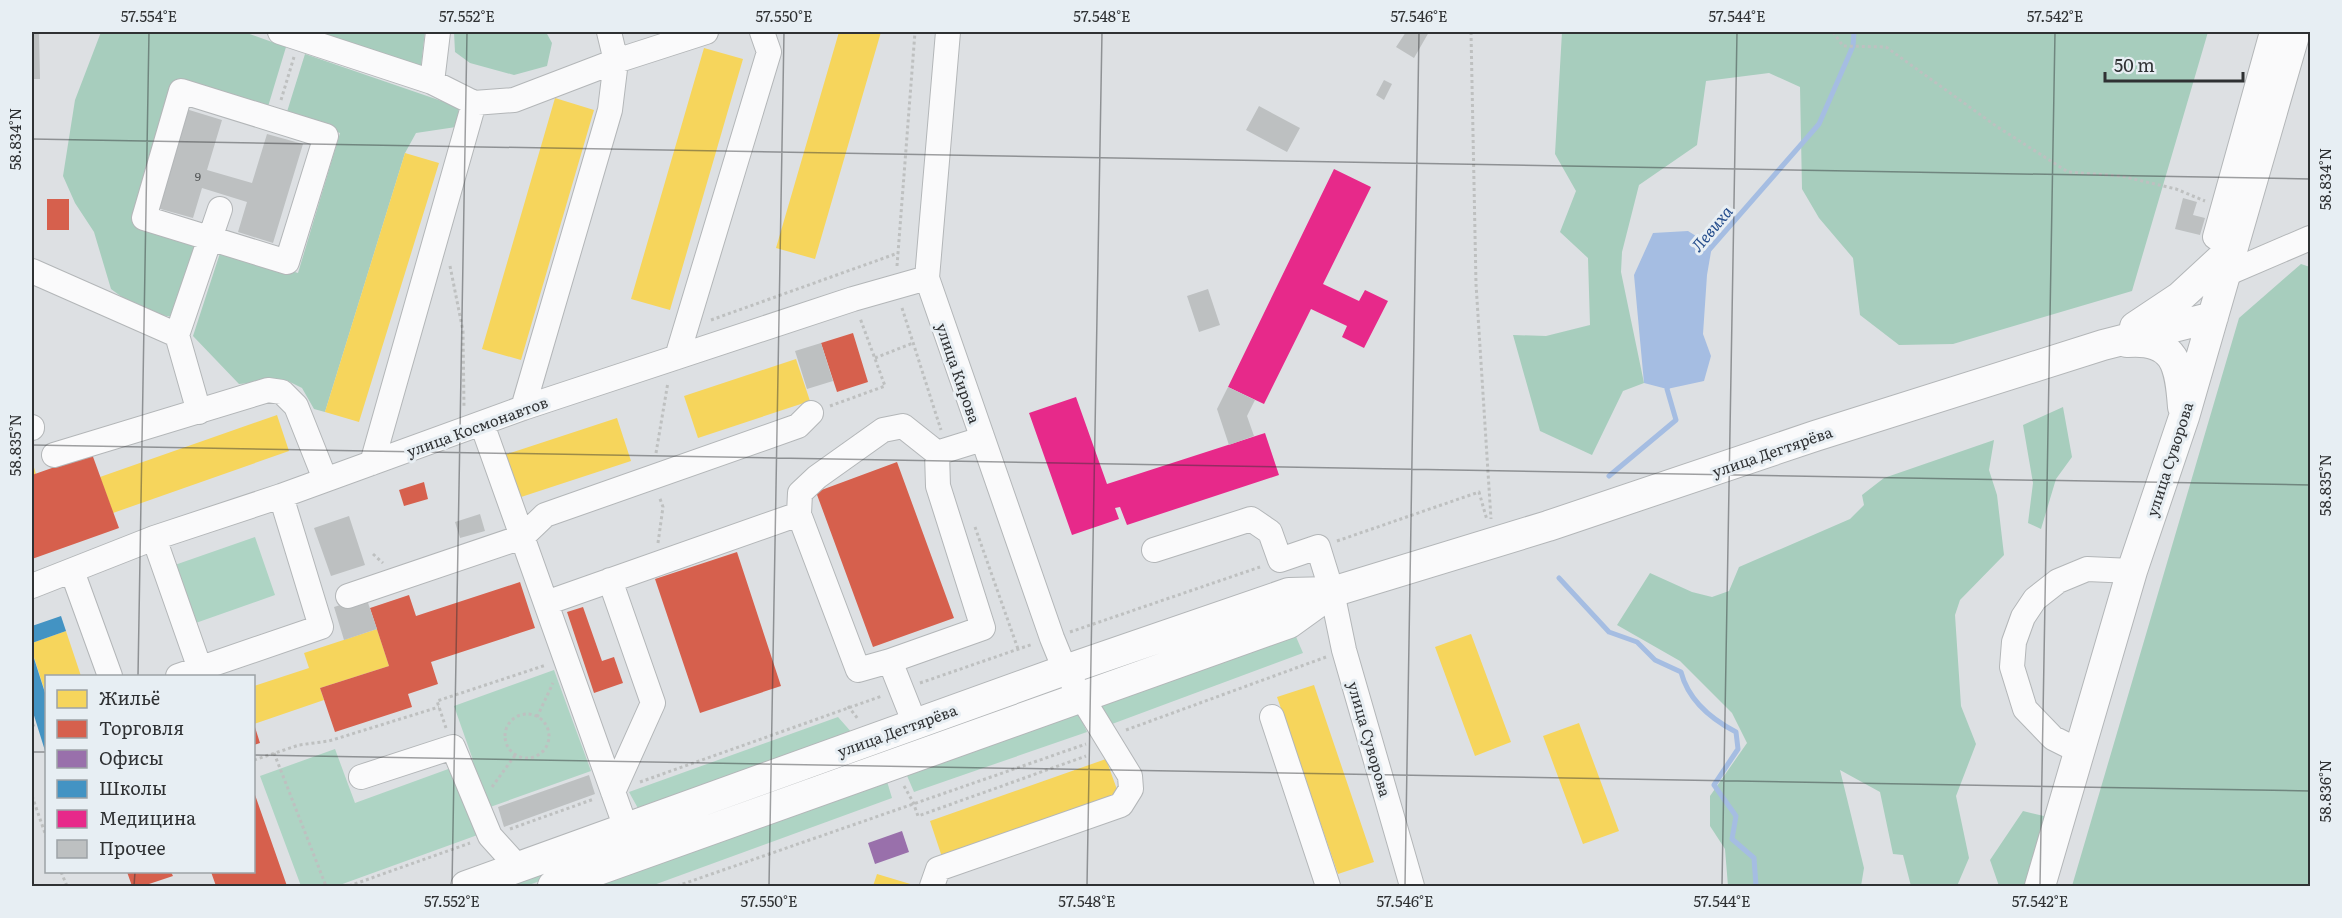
<svg xmlns="http://www.w3.org/2000/svg" width="2342" height="918" font-family="Literata,serif">
	<style>
		.green { fill: #aed4c4 }
		.forest { fill: #a7cdbd }
		.water { fill: #a5bde2 }
		.homes { fill: #f6d55c }
		.shops { fill: #d6604d }
		.offices { fill: #9970ab }
		.schools { fill: #4393c3 }
		.health { fill: #e7298a }
		.lines { fill: none; stroke-linecap: round; stroke-linejoin: round }
		.stream { stroke: #a5bde2; stroke-width: 5 }
		.building { fill: #bdc0c1 }
		.minor-casing { stroke: #b3b6b8; stroke-width: 26 }
		.major-casing { stroke: #b3b6b8; stroke-width: 32 }
		.path { stroke: #bec0c0; stroke-width: 3; stroke-dasharray: 3 3; stroke-linecap: butt }
		.minor { stroke: #fafafb; stroke-width: 24 }
		.major { stroke: #fafafb; stroke-width: 30 }
		.ticks { fill: none; stroke: #2f3133; stroke-width: 1.5; stroke-opacity: 0.45 }
		.labels { text-anchor: middle; dominant-baseline: central; stroke-width: 6; stroke-linejoin: round; paint-order: stroke }
		.number-label { font-size: 12px; fill: #525556 }
		.street-label { font-size: 15px; fill: #2f3133; stroke: #e7eef3 }
		.water-label { font-size: 16px; font-style: italic; fill: #264e8c; stroke: #e7eef3 }
		.neatline { fill: none; stroke: #2f3133; stroke-width: 2 }
		.ticks-label { font-size: 15px; text-anchor: middle; fill: #2f3133 }
	</style>
	<rect width="100%" height="100%" fill="#dde0e3"/>
	<path class="green" d="M255,537l20,58 -85,30 -21,-58z
		M1294,632l9,21 -199,74 -7,-23z
		M554,670l37,101 -115,41 7,21 -146,53h-36l-41,-110 75,-27 20,54 118,-43 -19,-54z
		M1077,710l10,22 -173,60 -9,-21z
		M838,717l15,17 -213,78 -11,-20z
		M886,778l6,20 -241,88h-71z
		M607,857l-81,29h-13l-2,-4z"/>
	<path class="forest" d="M101,32h143l42,15 -19,63 -92,-25 -38,136 59,22 -23,74 -31,-5 -31,-23 -17,-57 -19,-29 -12,-27 12,-76z
		M308,32h117l-5,42z
		M454,32h92l6,11 -5,23 -33,9 -44,-12 -15,-11z
		M1562,32h646l-76,259 -179,53 -54,1 -39,-30 -7,-57 -34,-40 -17,-29 -2,-102 -31,-14 -63,8 -9,64 -58,40 -17,67 -1,20 23,111 -21,8 -31,64 -52,-24 -27,-96 33,1 44,-11 -2,-67 -28,-26 16,-41 -21,-37z
		M305,54l154,53 -3,20 -40,6 -11,20 -80,259 -11,-3 -12,-21 -16,-8 -47,4 -46,-48 28,-86 77,23 42,-140 -54,-18z
		M2301,264l9,3v619h-238l167,-568z
		M2063,407l9,50 -16,22 -15,50 -13,-6 5,-40 -10,-58z
		M1994,440l-5,30 8,25 7,60 -44,45 -5,15 6,91 15,38 -20,52 13,62 -12,28h-46l-8,-31 -10,-1 -13,-62 -40,-22 24,98 -3,18h-133l-3,-37 -15,-23v-30l37,-53 -15,-30 -52,-52 -63,-36 33,-52 42,19 20,5 17,-6 10,-24 111,-48 14,-14 -2,-10 22,-17z
		M2023,811l25,6 -20,69h-29l-9,-26z"/>
	<path class="water" d="M1688,231l24,15 -5,29 -4,59 8,22 -7,25 -37,8 -23,-6 -10,-108 19,-42z"/>
	<path class="homes" d="M839,32h42l-66,227 -39,-11z
		M704,48l39,11 -73,251 -39,-11z
		M555,98l39,12 -73,250 -39,-11z
		M405,153l34,10 -80,259 -34,-10z
		M796,359l14,42 -112,37 -14,-42z
		M277,415l12,36 -176,62 -13,-36z
		M617,418l14,43 -113,37 -14,-43z
		M32,461l4,13 -4,1z
		M377,629l12,37 -69,22 4,12 -70,24v-38l55,-18 -5,-15z
		M66,631l15,45h-35v19l-14,-44v-8z
		M1471,634l40,108 -36,14 -40,-109z
		M1314,685l60,177 -36,12 -61,-177z
		M1579,723l40,108 -36,13 -40,-108z
		M1106,759l13,36 -177,62 -12,-36z
		M877,874l40,12h-44z"/>
	<path class="shops" d="M47,199h22v31h-22z
		M853,333l15,49 -31,10 -16,-49z
		M92,454l27,74 -87,31v-84z
		M897,462l57,156 -81,29 -57,-155z
		M424,482l4,17 -24,7 -5,-16z
		M737,552l44,134 -81,27 -45,-134z
		M520,582l15,46 -104,34 7,22 -30,10 4,13 -77,25 -15,-44 69,-22 -19,-58 39,-13 7,21z
		M583,607l19,54 12,-4 9,26 -29,10 -27,-81z
		M254,724l6,19 -6,2z
		M254,792l33,94h-71l-5,-14h43z
		M127,872h44l2,4 -30,10h-11z"/>
	<path class="offices" d="M902,831l7,21 -34,12 -7,-21z"/>
	<path class="schools" d="M61,616l5,15 -34,12v-17z
		M32,652l14,44v58l-14,-45z"/>
	<path class="health" d="M1334,169l37,18 -48,97 36,17 6,-11 23,11 -24,47 -22,-11 5,-11 -36,-17 -47,95 -36,-17z
		M1076,397l31,87 158,-51 14,42 -152,50 -7,-18 -5,1 4,11 -47,16 -43,-122z"/>
	<g class="lines">
		<path class="stream" d="M1708,251l111,-127 34,-78 1,-14
			M1609,476l67,-56 -9,-31 2,-6
			M1559,578l50,54 28,10 18,18 26,12c7,27 30,47 55,60l2,17 -24,36 22,31 -4,23 22,19 2,28"/>
	</g>
	<path class="building" d="M32,32h7l1,47h-8z
		M1406,32h23l-15,26 -18,-11z
		M1384,80l8,4 -8,16 -8,-5z
		M1259,106l41,22 -13,24 -41,-22z
		M186,109l36,11 -15,50 45,13 15,-49 36,10 -30,99 -35,-11 9,-30 -45,-14 -9,30 -36,-10z
		M2183,198l14,4 -4,13 12,3 -5,17 -25,-6z
		M1208,289l12,36 -21,7 -12,-36z
		M821,343l12,38 -26,8 -12,-38z
		M1228,387l27,13 -8,16 7,20 -25,9 -12,-36z
		M480,514l5,17 -25,7 -5,-16z
		M349,516l16,49 -34,11 -17,-48z
		M366,597l11,32 -33,11 -10,-33z
		M589,775l6,19 -91,33 -6,-20z"/>
	<g class="lines">
		<g class="minor-casing">
			<path id="minor" d="M280,32l152,50 42,21 40,-3 102,-39 90,-29
				M432,82l6,-50
				M181,91l145,45 -39,126 -143,-44z
				M2233,246l-18,-9 57,-205
				M32,271l145,64 22,77
				M2226,274l84,-36
				M177,335l43,-126
				M677,357l92,-305 -7,-20
				M523,408l87,-298 6,-49 -7,-29
				M482,424l150,421
				M32,427v1
				M937,453l45,-14
				M54,455l214,-65 14,2 14,14 29,73
				M372,463l102,-360
				M799,514l1,-21 17,-16 66,-47 20,-4 34,27 1,33 45,142 -93,33 25,63
				M154,538l46,131
				M1154,550l97,-31 19,13 10,28 38,-13 14,45 12,58 68,236
				M72,571l38,105
				M610,580l43,123 -40,89
				M32,586l122,-48 127,-42 242,-88 330,-109 74,-21
				M348,596l174,-59 23,-22 253,-89 13,-13
				M546,603l253,-89 59,156 32,-9
				M178,676l143,-49 -40,-131
				M1272,717l56,169
				M2079,751l-26,-13 -28,-29 -13,-42 2,-25 9,-25 12,-18 23,-18 29,-12 45,2
				M361,777l92,-30 37,89 29,32
				M932,886l6,-17 183,-64 10,-16 -1,-13 -65,-106 -13,-32 -125,-360 21,-246"/>
		</g>
		<g class="major-casing">
			<path id="major" d="M2135,327l45,-30 52,-48
				M2127,342c49,-4 53,24 56,65
				M466,886l599,-216 224,-77 43,-1 216,-66 267,-90 288,-91 110,-28
				M553,886l736,-263 43,-31
				M2040,886l92,-315 52,-154 111,-385"/>
		</g>
		<path class="path" d="M1471,32l5,252 15,235
			M1833,32l10,14 43,1 110,79 72,46 53,4 55,13 29,12
			M281,100l13,-43
			M450,266l13,65 1,77
			M897,266l18,-234
			M902,308l39,122
			M711,320l187,-67
			M875,358l38,-15
			M830,406l55,-20 -25,-68
			M656,453l12,-71
			M975,527l43,122
			M1337,541l142,-49 8,28
			M658,543l5,-36 -4,-11
			M373,554l10,9
			M1070,632l190,-65
			M920,683l113,-39
			M848,706l10,13
			M505 736a22 22 0 1 1 44 0a22 22 0 1 1-44 0Z
			M537,717l16,-34
			M32,726l4,-2
			M446,728l-9,-27 109,-36
			M1126,730l200,-73
			M274,753l52,133
			M254,760l45,-15 30,-4 110,-34
			M640,782l242,-86
			M904,786l9,16 5,14 168,-60
			M492,787l24,-33
			M32,796l14,40
			M510,829l84,-30
			M61,872l6,14
			M349,886l121,-43
			M677,886l409,-142"/>
		<use href="#minor" class="minor"/>
		<use href="#major" class="major"/>
	</g>
	<path class="ticks" d="M32,139l2278,40M32,445l2278,40M138,676l11,-644M32,752h14M254,755l2056,36M134,886l1,-14M452,886l15,-854M769,886l15,-854M1087,886l15,-854M1405,886l14,-854M1722,886l15,-854M2040,886l15,-854"/>
	<g class="labels">
		<g class="number-label">
			<text x="198" y="176">9</text>
		</g>
		<g class="street-label">
			<text transform="translate(959 373) rotate(71)">улица Кирова</text>
			<text transform="translate(477 426) rotate(-20)">улица Космонавтов</text>
			<text transform="translate(1772 451) rotate(-19)">улица Дегтярёва</text>
			<text transform="translate(2169 459) rotate(-72)">улица Суворова</text>
			<text transform="translate(897 730) rotate(-20)">улица Дегтярёва</text>
			<text transform="translate(1370 739) rotate(74)">улица Суворова</text>
		</g>
		<g class="water-label">
			<text transform="translate(1711 228) rotate(-50)">Левиха</text>
		</g>
	</g>
	<rect width="2342" height="918" fill="none" stroke="#e7eef3" stroke-width="66"/>
	<rect x="45" y="675" width="210" height="198" fill="#e7eef3" stroke="#9da2a6" stroke-width="1.5"/>
	<rect x="57" y="690" width="30" height="18" fill="#f6d55c" stroke="#9da2a6" stroke-width="1.5"/>
	<text x="99" y="705" font-size="18" fill="#2f3133">Жильё</text>
	<rect x="57" y="720" width="30" height="18" fill="#d6604d" stroke="#9da2a6" stroke-width="1.5"/>
	<text x="99" y="735" font-size="18" fill="#2f3133">Торговля</text>
	<rect x="57" y="750" width="30" height="18" fill="#9970ab" stroke="#9da2a6" stroke-width="1.5"/>
	<text x="99" y="765" font-size="18" fill="#2f3133">Офисы</text>
	<rect x="57" y="780" width="30" height="18" fill="#4393c3" stroke="#9da2a6" stroke-width="1.5"/>
	<text x="99" y="795" font-size="18" fill="#2f3133">Школы</text>
	<rect x="57" y="810" width="30" height="18" fill="#e7298a" stroke="#9da2a6" stroke-width="1.5"/>
	<text x="99" y="825" font-size="18" fill="#2f3133">Медицина</text>
	<rect x="57" y="840" width="30" height="18" fill="#bdc0c1" stroke="#9da2a6" stroke-width="1.5"/>
	<text x="99" y="855" font-size="18" fill="#2f3133">Прочее</text>
	<path d="M2105 72v9h138v-9" fill="none" stroke="#2f3133" stroke-width="3"/>
	<text x="2114" y="72" font-size="18" fill="#2f3133" stroke="#e7eef3" stroke-width="4.5" paint-order="stroke">50 m</text>
	<rect x="33" y="33" width="2276" height="852" class="neatline"/>
	<g class="ticks-label">
		<text x="149" y="22">57.554°E</text>
		<text x="467" y="22">57.552°E</text>
		<text x="784" y="22">57.550°E</text>
		<text x="1102" y="22">57.548°E</text>
		<text x="1419" y="22">57.546°E</text>
		<text x="1737" y="22">57.544°E</text>
		<text x="2055" y="22">57.542°E</text>
		<text transform="translate(16 139) rotate(-90)" y="5">58.834°N</text>
		<text transform="translate(2326 179) rotate(-90)" y="5">58.834°N</text>
		<text transform="translate(16 445) rotate(-90)" y="5">58.835°N</text>
		<text transform="translate(2326 485) rotate(-90)" y="5">58.835°N</text>
		<text transform="translate(2326 791) rotate(-90)" y="5">58.836°N</text>
		<text x="452" y="907">57.552°E</text>
		<text x="769" y="907">57.550°E</text>
		<text x="1087" y="907">57.548°E</text>
		<text x="1405" y="907">57.546°E</text>
		<text x="1722" y="907">57.544°E</text>
		<text x="2040" y="907">57.542°E</text>
	</g>
</svg>
